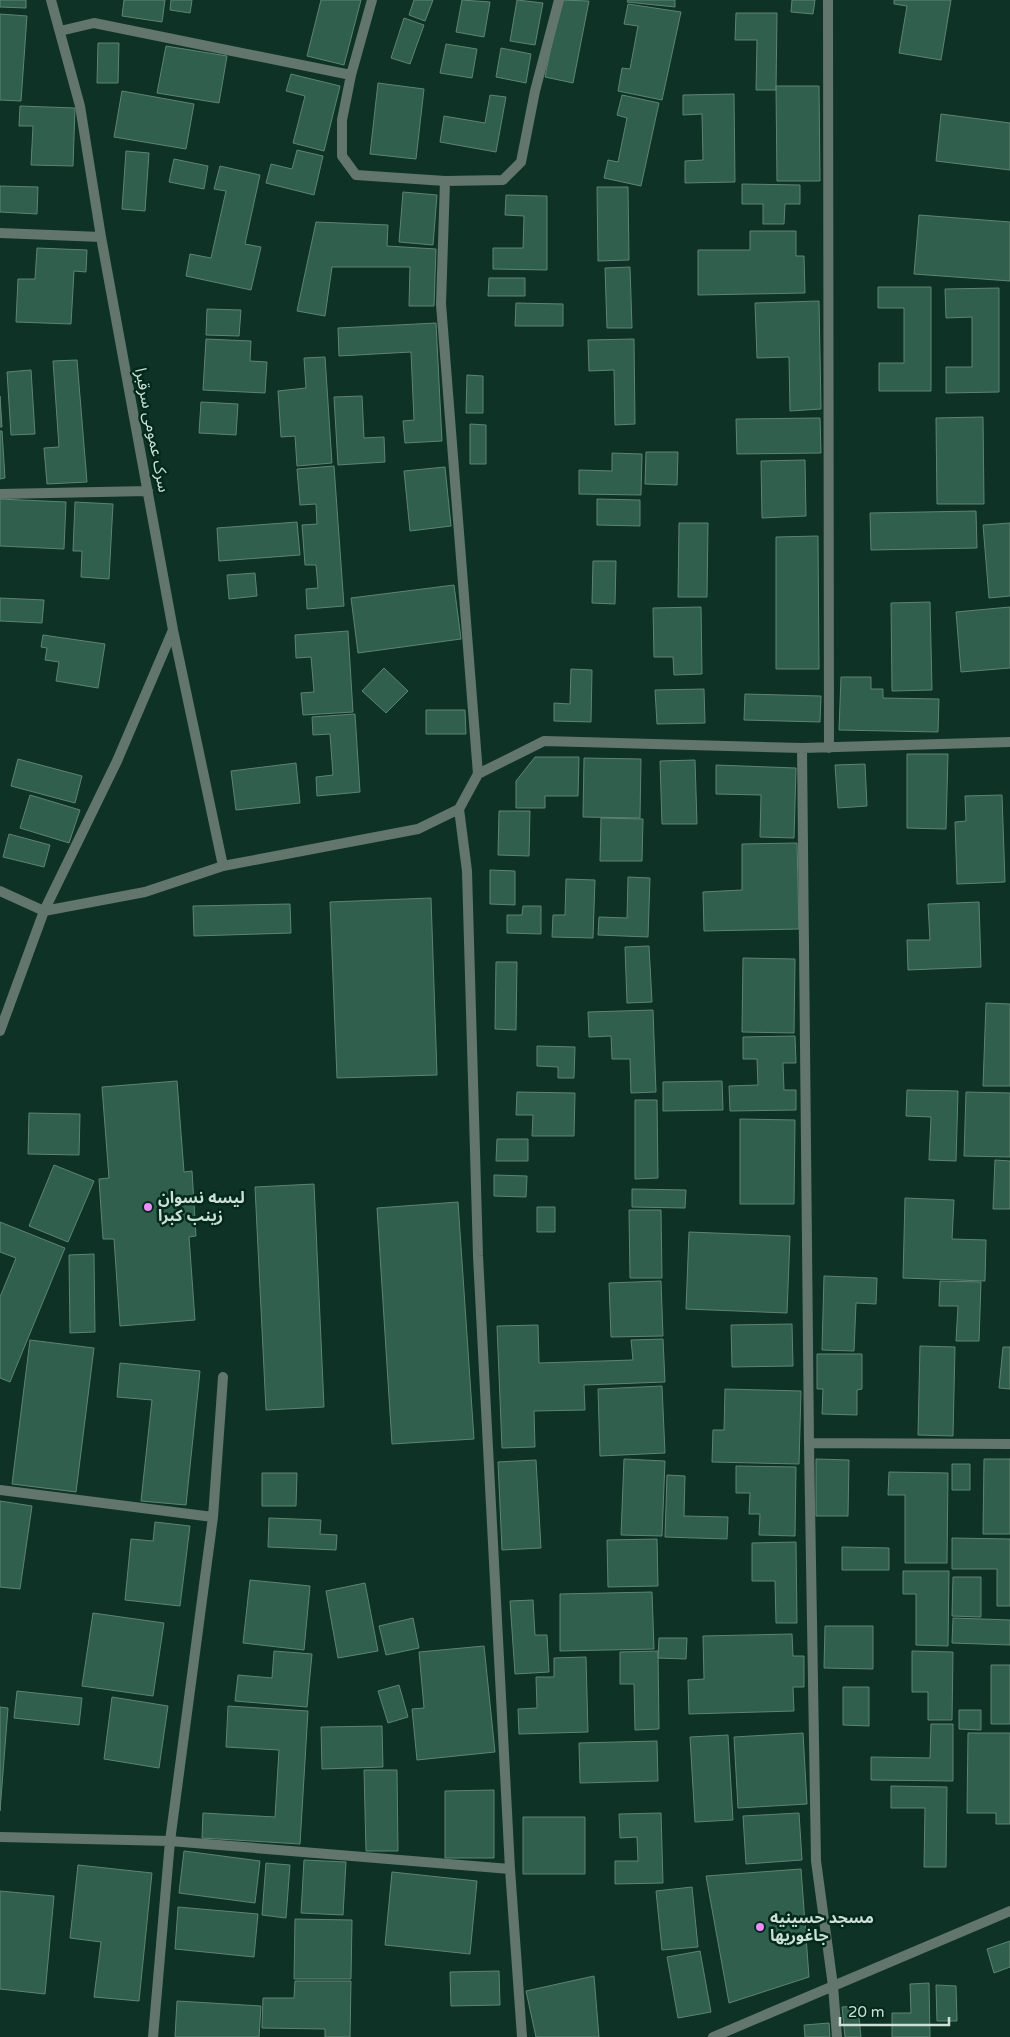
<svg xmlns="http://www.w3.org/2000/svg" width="1010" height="2037" font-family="'Varela Round','Noto Sans Arabic',sans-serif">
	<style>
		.building { fill: #30604d; stroke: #5e8373 }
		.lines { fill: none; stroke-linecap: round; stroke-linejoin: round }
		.minor { stroke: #62766d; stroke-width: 10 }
		.poi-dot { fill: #ee8cf8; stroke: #03291c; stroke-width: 2 }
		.labels { text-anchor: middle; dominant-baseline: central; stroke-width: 5; stroke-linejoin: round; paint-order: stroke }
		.street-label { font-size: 16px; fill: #cce0d6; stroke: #03291c }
		.poi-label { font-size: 16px; font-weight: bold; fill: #cce0d6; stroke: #03291c; text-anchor: start }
	</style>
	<rect width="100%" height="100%" fill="#0e3326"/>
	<path class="building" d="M0,0h26v8l-26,-1z
		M124,0h41l-3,22 -40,-6z
		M171,0h21l-2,13 -20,-3z
		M321,0h40l-17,65 -37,-9z
		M414,0h19l-8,21 -16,-6z
		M462,0l28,2 -6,35 -28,-5z
		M517,0l26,3 -8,42 -25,-4z
		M560,0l29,1 -16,82 -28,-6z
		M628,0h47v7l-48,-5z
		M792,0h23l-2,14 -22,-2z
		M894,0h57l-10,60 -42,-7 8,-47 -13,-2z
		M628,4l53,8 -19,88 -44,-9 4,-23 8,1 8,-43 -14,-2z
		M736,13h41l-1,77h-20l1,-50h-22z
		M0,14l27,2 -6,85 -21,-1z
		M404,18l20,7 -14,39 -19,-6z
		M98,43h21l-1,40h-21z
		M446,44l31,5 -5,29 -32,-5z
		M166,46l61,10 -8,47 -62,-10z
		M501,48l30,6 -5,29 -30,-6z
		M291,74l49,12 -16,65 -31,-8 12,-47 -19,-5z
		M378,83l46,6 -8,70 -46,-5z
		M776,86h43l1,95h-43z
		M122,91l72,13 -8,45 -72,-12z
		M734,94l1,88 -50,1v-22l18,-1 -1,-46 -19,1v-20z
		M490,95l16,2 -10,55 -56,-10 4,-26 41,7z
		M622,95l37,8 -18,83 -37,-8 4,-18 10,2 9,-44 -10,-3z
		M20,106l55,2 -2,58 -42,-1 2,-39h-14z
		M941,114l69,9v47l-74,-9z
		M297,150l26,6 -9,39 -48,-12 5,-19 21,5z
		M126,151l23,2 -4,58 -23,-2z
		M174,159l34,7 -4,23 -35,-7z
		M220,166l40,9 -15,69 16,3 -10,43 -65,-14 4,-22 21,4 15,-67 -12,-2z
		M742,184l58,1v19h-15l-1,20h-21v-20h-21z
		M0,186l38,1 -1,27 -37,-2z
		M597,187h31l1,73 -31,1z
		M403,192l34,3 -4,50 -34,-3z
		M506,195l41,1v74l-54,-1v-21h30l1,-32 -19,-1z
		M919,215l91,7v59l-96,-7z
		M316,222l72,3 -1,21 49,3 -2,57h-25l1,-39h-78l-7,49 -28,-5z
		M750,231h46v25h8l1,37 -107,2v-45h52z
		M37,248l50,2 -1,22 -12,-1 -3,53 -55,-2 2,-43h17z
		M630,267l2,61h-25l-2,-60z
		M489,278h36v18h-37z
		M878,287h53v104h-52v-28h25v-55h-26z
		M999,288v104l-53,1v-26h26v-50l-26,1 -1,-29z
		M819,301l2,108 -31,2 -1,-54 -32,1 -2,-55z
		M516,303l47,1v22h-48z
		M207,309l34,1 -2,26 -33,-1z
		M436,323l6,118 -37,2 -2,-22 11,-1 -3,-68 -72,4 -1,-28z
		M206,339l45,2 -1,20 17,1 -2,31 -62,-3z
		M634,339l1,85 -20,1 -1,-55 -25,1 -1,-31z
		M325,357l7,106 -35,3 -2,-30 -14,1 -3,-46 28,-3 -2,-30z
		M77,360l10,122 -40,2 -3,-36 15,-1 -6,-86z
		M31,370l4,64 -24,1 -4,-63z
		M467,375l16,1v37h-17z
		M0,396l2,31h-2z
		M362,396l2,42 20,-1 1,25 -47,3 -4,-68z
		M201,402l37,2 -2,31 -37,-2z
		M983,417l1,87h-47l-1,-86z
		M820,418l1,35 -84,1 -1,-35z
		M470,424l16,1v39h-16z
		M0,431h2l3,47 -5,1z
		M646,452h32l-1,33 -32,-1z
		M612,453l30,1 -1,41 -62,-1v-24l33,1z
		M805,460l1,56 -44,2 -1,-57z
		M334,466l10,140 -37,3 -1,-20 12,-1 -2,-23h-11l-3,-40 15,-1 -1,-20 -16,1 -3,-36z
		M445,467l6,59 -41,5 -6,-60z
		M0,499l66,3 -2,47 -64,-3z
		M597,499l43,1v26l-43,-1z
		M75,502l38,2 -4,75 -28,-2 1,-26h-9z
		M976,511l1,37 -106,2 -1,-37z
		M297,522l3,33 -81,6 -2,-33z
		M679,523h29l-1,74h-29z
		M1010,523v73l-21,2 -6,-73z
		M818,536l1,133h-43v-132z
		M593,561h23l-1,43 -23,-1z
		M255,573l2,23 -28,3 -2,-24z
		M454,585l7,54 -103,14 -7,-55z
		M0,598l44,2 -2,23 -42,-2z
		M930,602l2,88 -40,1 -1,-88z
		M701,607l1,67 -28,1 -1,-18h-19l-1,-49z
		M1010,607v61l-49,4 -5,-60z
		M348,631l5,81 -50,3 -2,-22 13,-1 -3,-35 -15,1 -1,-23z
		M43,635l62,9 -7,44 -42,-7 3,-19 -14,-2 2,-12 -6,-1z
		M384,668l24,23 -22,22 -24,-22z
		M571,669l21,1 -1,52 -37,-1v-18l16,1z
		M841,677h30v12h12v9l56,1 -1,33 -99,-2z
		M704,689l1,34 -48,1 -2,-34z
		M745,694l76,2 -1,26 -76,-2z
		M426,710h39l1,24h-40z
		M355,714l5,78 -43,4 -1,-19 17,-2 -3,-41 -17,1 -1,-18z
		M907,754h41l-2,75 -39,-1z
		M535,757h44l-1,39h-33v12h-29v-27z
		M584,758l57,1 -1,59 -57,-1z
		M18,759l64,17 -7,27 -64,-17z
		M695,760l2,64h-35l-2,-63z
		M296,763l4,40 -64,7 -5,-39z
		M865,764l2,42 -29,2 -3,-43z
		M716,765l80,3 -2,70 -34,-1 1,-42 -45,-1z
		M30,795l50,15 -11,33 -49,-15z
		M1002,795l3,87 -48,2 -2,-62 11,-1 -1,-25z
		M499,811h31l-1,45 -31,-1z
		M601,818l42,1 -1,42h-42z
		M9,834l41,11 -6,22 -41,-10z
		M797,843l2,86 -95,2 -1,-39 39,-2v-46z
		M490,870l25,1v34l-25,-1z
		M628,877l22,1 -2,59 -50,-2 1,-18 28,1z
		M566,879l29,1 -2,58 -41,-1 1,-22h12z
		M431,898l6,177 -100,3 -7,-176z
		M979,902l2,65 -73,3 -1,-30h23l-2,-36z
		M290,904l1,29 -97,3 -1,-30z
		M523,906h18v28l-34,-1v-18h15z
		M649,946l3,56 -25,1 -2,-56z
		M743,958l52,1 -1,74 -52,-1z
		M496,962h21l-1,68 -21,-1z
		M986,1003l24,1v82h-27z
		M653,1010l3,82 -25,1 -1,-34h-18l-1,-23 -22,1 -1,-25z
		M795,1036l1,27h-13l1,27h12v20l-66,1 -1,-25 29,-1 -1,-26h-14v-22z
		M537,1046l38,1 -1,31h-16v-11l-21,-1z
		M177,1081l7,91 8,-1 4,65 -7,1 6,83 -75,6 -6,-87h-11l-4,-60 10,-1 -7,-91z
		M722,1081l1,29 -60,1v-29z
		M907,1090l51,1 -2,70 -27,-1 2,-43 -25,-1z
		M517,1092l58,1 -1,43h-42l1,-21h-17z
		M966,1092l44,1v64l-46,-1z
		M635,1100h22l1,78 -23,1z
		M29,1113l51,1 -1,41 -51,-1z
		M740,1119l55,1 -1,84h-54z
		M497,1139h31v22h-32z
		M995,1160l15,1v48h-17z
		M54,1165l40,16 -26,61 -39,-16z
		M494,1175l33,1 -1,21 -32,-1z
		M314,1184l10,223 -58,3 -11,-223z
		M632,1189l54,1 -1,18 -53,-1z
		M905,1198l49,2 -2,39 34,1 -1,41 -82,-3z
		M458,1202l16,237 -82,5 -15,-236z
		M537,1207h18v25h-18z
		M629,1210h32l1,68h-32z
		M0,1222l65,26 -55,134 -10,-4v-81l16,-39 -16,-6z
		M689,1232l101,4 -3,77 -101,-4z
		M94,1254l1,78 -25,1 -1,-78z
		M824,1276l53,2 -1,26 -20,-1 -2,48 -32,-1z
		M661,1281l2,55 -52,1 -2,-54z
		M940,1281l41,1 -2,59h-23l2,-35h-19z
		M792,1324l1,42 -61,1 -1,-42z
		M538,1325l1,38 94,-3 -2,-20 32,-1 2,43 -81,3 1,25 -51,1 1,36 -33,1 -5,-122z
		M30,1340l64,8 -18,144 -64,-8z
		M920,1346l35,1 -2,89 -35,-1z
		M1003,1347h7v42l-11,-1z
		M817,1354h45v35l-5,1v25l-35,-1 1,-25h-6z
		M120,1363l80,8 -14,134 -45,-4 11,-101 -35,-3z
		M662,1386l3,67 -65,3 -2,-67z
		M725,1389l76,2 -2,73 -87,-2 1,-32h11z
		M624,1459l41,2 -3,75 -41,-1z
		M816,1459l33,1 -1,56h-32z
		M984,1459h26v75h-27z
		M536,1460l5,88 -39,2 -4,-88z
		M952,1464h18v26h-18z
		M736,1466l60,1 -1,69 -36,-1 1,-21h-11l1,-21h-14z
		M889,1472l59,1 -1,90h-42v-68h-17z
		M262,1473h35l-1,33h-34z
		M667,1475l18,1 -1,40 44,1 -1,22 -62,-2z
		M0,1501l32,5 -12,83 -20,-2z
		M269,1518l52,2 -1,14 17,1 -1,15 -68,-3z
		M155,1522l35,4 -10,80 -55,-6 6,-61 22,2z
		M952,1538l58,1v67h-13v-37h-45z
		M657,1539l1,47 -50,1 -1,-47z
		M796,1542l1,81h-21l-1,-42h-23v-38z
		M842,1547l47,1v22h-47z
		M903,1571h46l-1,75 -32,-1v-51h-13z
		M953,1577h28v40l-29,-1z
		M250,1580l60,6 -6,64 -61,-7z
		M365,1583l13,68 -40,7 -12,-67z
		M652,1592l2,57 -94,2v-57z
		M533,1600l2,35h12l2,37 -34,2 -5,-73z
		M93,1613l71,10 -11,73 -71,-10z
		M413,1618l6,30 -33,7 -7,-29z
		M953,1618l57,2v25l-58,-2z
		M825,1626h48v43l-49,-1z
		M792,1634l1,22h11v31h-11l1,24 -105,3 -1,-34 16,-1 -1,-43z
		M659,1638h28l-1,21 -28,-1z
		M484,1646l11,106 -78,8 -5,-51 12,-1 -5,-56z
		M274,1651l38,3 -5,53 -72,-6 3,-26 34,3z
		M658,1651l1,78 -24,1 -1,-46h-14v-32z
		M912,1651l41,1 -1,68h-24v-28h-16z
		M586,1657l2,75 -69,2 -1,-25 19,-1 -1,-31h18v-19z
		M991,1665h19v59h-19z
		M399,1685l9,32 -20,6 -10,-32z
		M843,1687h26v39l-26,-1z
		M17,1691l65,7 -3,27 -65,-7z
		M112,1697l56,9 -9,62 -55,-9z
		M228,1706l80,5 -8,133 -98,-6 1,-25 72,4 4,-67 -53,-3z
		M0,1707l8,1 -8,103z
		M959,1710h22v20l-22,-1z
		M931,1724h22v57l-82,-1v-23l59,1z
		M382,1726l1,41 -61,2 -1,-42z
		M803,1733l4,71 -69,4 -4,-71z
		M968,1733h42v91h-14v-11h-29z
		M728,1735l5,85 -38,2 -5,-85z
		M657,1741l1,40 -78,2 -1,-40z
		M364,1770h33l1,81h-32z
		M891,1786l56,1 -1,80h-22l1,-59h-34z
		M494,1790v68h-49v-67z
		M661,1813l2,70 -48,1v-23h23l-1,-24 -17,1 -1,-24z
		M799,1813l3,47 -56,4 -3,-48z
		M523,1817h62v57h-62z
		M184,1851l76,10 -5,42 -76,-10z
		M304,1860l42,2 -3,53 -42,-2z
		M266,1863l24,2 -4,53 -24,-3z
		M78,1865l74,8 -13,128 -45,-4 7,-55 -31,-4z
		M801,1869l8,108 -80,26 -23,-127z
		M392,1872l85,9 -7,73 -85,-9z
		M692,1887l6,60 -36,3 -6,-59z
		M0,1891l54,5 -9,98 -45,-5z
		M178,1907l80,7 -4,43 -79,-8z
		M295,1919l57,1 -1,59h-57z
		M1010,1941v26l-16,6 -7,-24z
		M700,1951l11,61 -33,6 -11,-61z
		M499,1971l1,34 -49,1 -1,-34z
		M594,1976l5,61h-63l-10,-46z
		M295,1981h56l-1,56h-25v-8l-63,-1 1,-30h31z
		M929,1983l1,54h-38v-24h19l-1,-29z
		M936,1985l20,1 1,35h-20z
		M177,2001l84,5 -2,31h-84z
		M858,2006l3,31h-16l-3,-30z
		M829,2023l1,14h-25l-1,-12z"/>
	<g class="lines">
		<path class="minor" d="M51,0l29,106 21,131 72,393 50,236
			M372,0l-21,75 -9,45v36l14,19 89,6 58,-1 18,-18 14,-71 24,-91
			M828,0l1,748
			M60,31l34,-8 257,52
			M0,233l101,4
			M0,494l148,-3
			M802,748l7,695 7,418 17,125 4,51
			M478,774l66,-33 258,7 208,-6
			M459,809l8,62 11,385 32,613 12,168
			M0,891l44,20
			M44,911l101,-19 78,-26 195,-37 41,-20 19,-35 -37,-470 4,-123
			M0,1031l44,-120 73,-150 56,-131
			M809,1443l201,1
			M0,1490l213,27
			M0,1837l170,4 340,28
			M153,2037l17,-196 43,-324 10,-140
			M713,2037l297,-126"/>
	</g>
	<g class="poi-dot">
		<circle cx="148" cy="1207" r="5"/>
		<circle cx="760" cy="1927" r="5"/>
	</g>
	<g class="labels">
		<g class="street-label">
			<text transform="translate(152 430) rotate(79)">سرک عمومی سرقبرا</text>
		</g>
		<g class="poi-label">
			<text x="158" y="1198">لیسه نسوان<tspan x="158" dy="18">زینب کبرا</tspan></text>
			<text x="770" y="1918">مسجد حسینیه<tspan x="770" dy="18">جاغوریها</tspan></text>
		</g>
	</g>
	<path d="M840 2017v8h109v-8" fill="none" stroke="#cce0d6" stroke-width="2.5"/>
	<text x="848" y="2017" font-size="15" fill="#cce0d6" stroke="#03291c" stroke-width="4" paint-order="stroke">20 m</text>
</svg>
